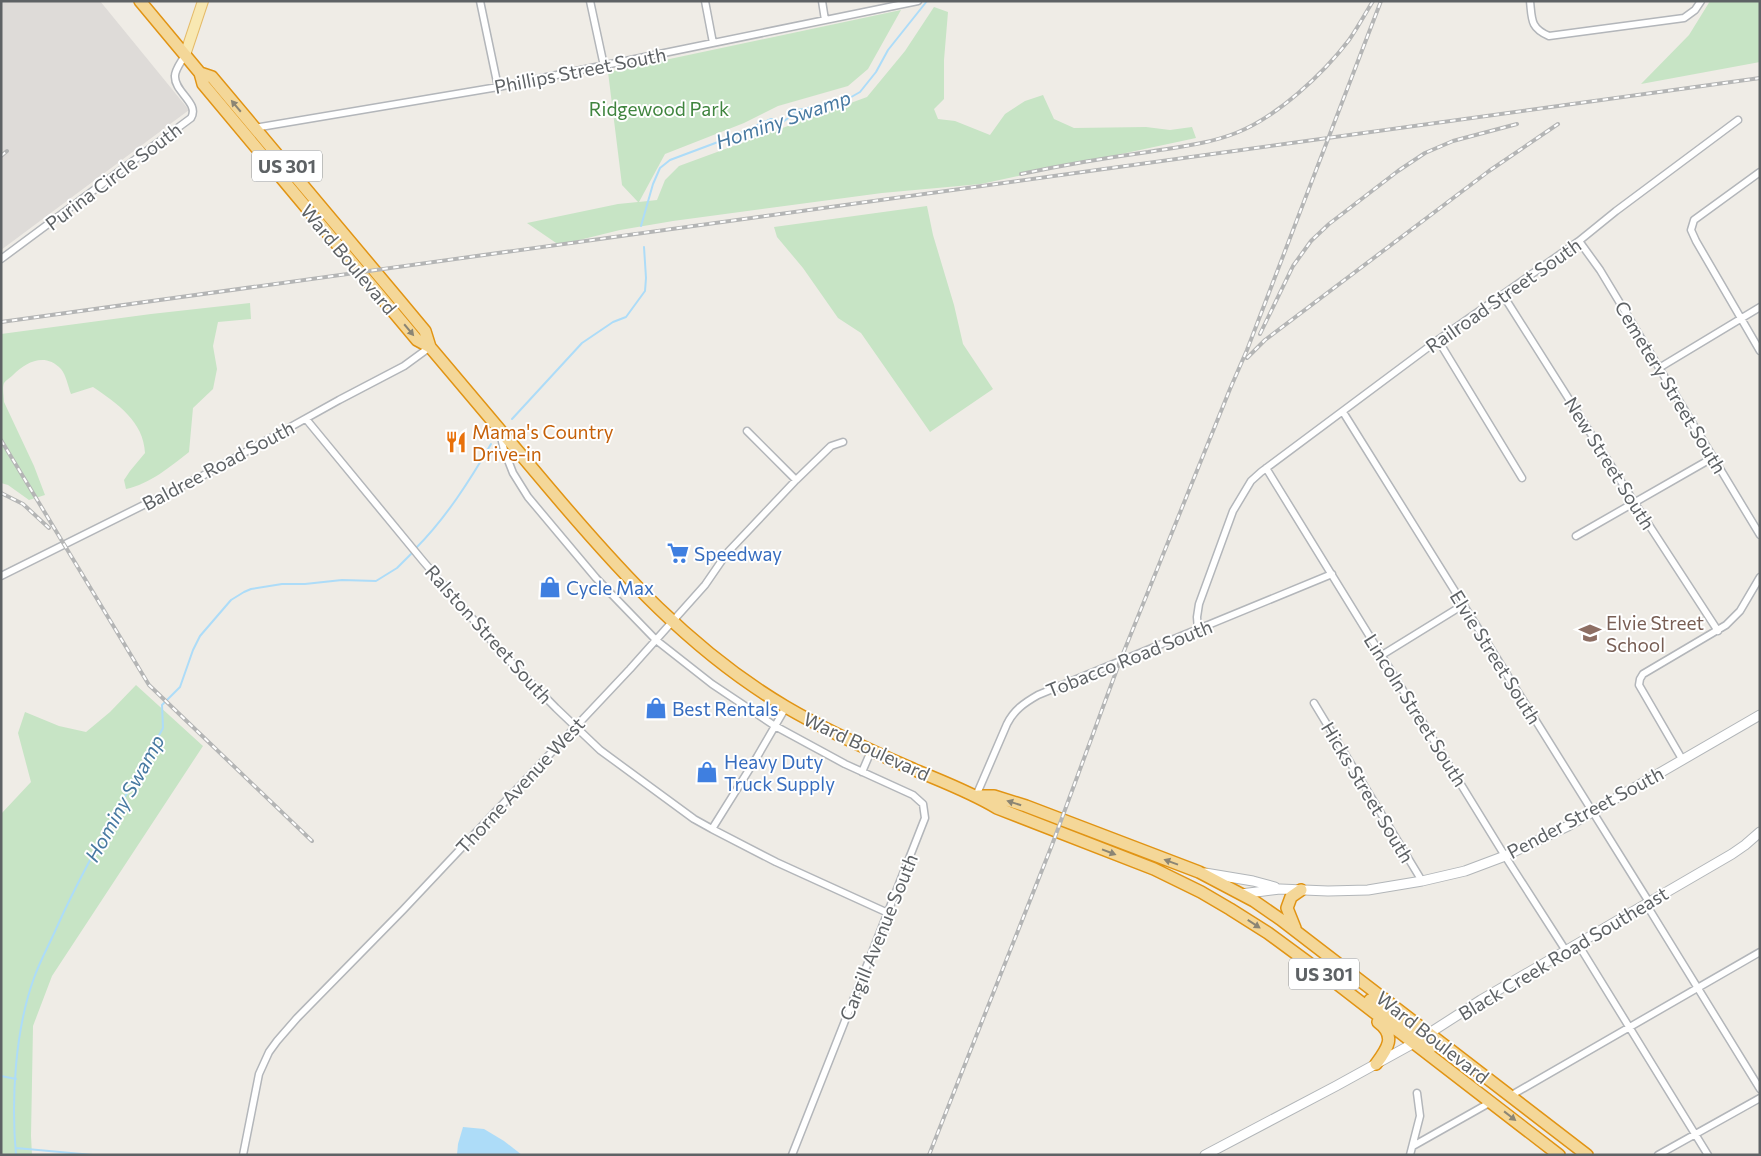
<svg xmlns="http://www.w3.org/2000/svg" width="1761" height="1156" font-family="Commissioner,sans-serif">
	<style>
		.industrial { fill: #dedbd8 }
		.green { fill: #c7e4c5 }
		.water { fill: #addcf8 }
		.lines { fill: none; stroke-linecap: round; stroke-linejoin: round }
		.stream { stroke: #addcf8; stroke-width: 2 }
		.street-casing { stroke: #b3b6ba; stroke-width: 9 }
		.secondary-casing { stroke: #b2b6b9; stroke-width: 11 }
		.primary-casing { stroke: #e5bb69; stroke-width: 12 }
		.highway-casing { stroke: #e19414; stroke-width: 14 }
		.street { stroke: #fff; stroke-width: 6 }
		.secondary { stroke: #fff; stroke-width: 9 }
		.primary { stroke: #f8e8b2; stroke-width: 10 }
		.highway { stroke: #f4d798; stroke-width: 11 }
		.rail-casing { stroke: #b4b5b5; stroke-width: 4 }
		.rail { stroke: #fff; stroke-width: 2; stroke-dasharray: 5.5; stroke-linecap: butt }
		.oneway { fill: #8b8574 }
		.labels { text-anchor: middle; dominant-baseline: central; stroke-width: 4; stroke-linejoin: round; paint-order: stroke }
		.shield { fill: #fff; stroke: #8e9193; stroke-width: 1 }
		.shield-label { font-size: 18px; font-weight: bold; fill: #5e6265 }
		.street-label { font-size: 19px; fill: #5e6265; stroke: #fff }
		.park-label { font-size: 19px; fill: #3f843e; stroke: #fff }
		.food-label { font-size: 19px; fill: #c56008; stroke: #fff; text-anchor: start }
		.shop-label { font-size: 19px; fill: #366cbe; stroke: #fff; text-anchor: start }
		.education-label { font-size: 19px; fill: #785e54; stroke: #fff; text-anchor: start }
		.water-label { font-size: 20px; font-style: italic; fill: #4779a1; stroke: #fff }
	</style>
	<rect width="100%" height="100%" fill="#efece6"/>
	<path class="industrial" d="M1,1h99l89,109 -188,140z"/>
	<path class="green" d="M1710,1h50v61l-119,22 48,-49z
		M934,7l14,5 -4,48v39l-10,10 4,10 17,2 35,14 15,-21 20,-13 18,-6 11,24 20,9 72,-1 24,3 22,-3 4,11 -215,46 -99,9 -209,28 -53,9 -61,15 -32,-22 91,-19 20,-2 -16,-17 -14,-113 293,-62 -33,59 -20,17 -70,20 -34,17 -79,31 -26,48 18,-2 8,-20 14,-14 188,-69 38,-46z
		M927,206l6,29 21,70 9,39 30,45 -63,43 -69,-99 -23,-15 -35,-50 -26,-31 -3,-10z
		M250,303l1,16 -33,3 -5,24 4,23 -4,20 -20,19 -4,44c-18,14 -39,32 -63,37l-2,-9 6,-9 15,-18c-1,-31 -28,-50 -52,-66l-22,7c-3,-8 -5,-19 -10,-25 -16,-17 -35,-7 -48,6 -2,2 -7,5 -9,8 -2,5 0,14 0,19l30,64 11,29 -16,5 -21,-15 -7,-2v-149l150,-20z
		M136,685l67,61 -151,230 -19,50 -2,110 1,19h-31v-341l30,-32 -13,-49 7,-21 34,14 27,6 24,-20z"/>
	<path class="water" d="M463,1127l21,2 20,12 18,14h-65l1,-11z"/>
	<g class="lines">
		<path class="stream" d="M641,226l12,-42 7,-16 10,-8 64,-24 37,-17 12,3 15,-12 48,-10 14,-8 16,-20 12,-22 39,-49
			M512,419l70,-76 31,-21 13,-5 19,-26 1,-13 -2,-31
			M416,548c30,-30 54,-68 75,-104
			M1,1076l15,3
			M16,1148l77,7
			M16,1155c-5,-55 -1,-125 18,-177 6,-17 15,-33 22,-49 31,-69 71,-134 107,-201l-1,-23 18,-18 13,-37 7,-14 31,-36 13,-8 7,-3 31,-5h23l37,-4 34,1 21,-13 16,-16"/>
		<g class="street-casing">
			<path id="street" d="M480,1l18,86
				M590,1l14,65
				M705,1l8,42
				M822,1l3,19
				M1530,1c2,18 0,27 19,35l135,-18 11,-8 6,-9
				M254,128l244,-41 420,-86
				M1760,172l-66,48 -3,10 5,11 64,110
				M1579,241l21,29 160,265
				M1,259l190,-141c9,-15 -17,-26 -16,-42 0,-7 7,-15 10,-21
				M1503,295l131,207 84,129
				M1438,340l84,138
				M1659,368l101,-61
				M1343,412l306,490
				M306,419l117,142 79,92 54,55 44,42 94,69 18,10 64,33 112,51
				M747,431l49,49
				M500,433l4,17 9,23 15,24 68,81 60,62 56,44 63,42 70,38 68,31 10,9 2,14 -11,28 -122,309
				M1266,468l239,388 61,95
				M1576,536l138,-79
				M1,576l205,-102 133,-74 65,-34 26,-19
				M1198,630l-1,-13 2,-13 34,-93 18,-30 10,-9 177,-132 141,-99 37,-30 122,-91
				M1382,655l81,-50
				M1314,703l108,178
				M1682,759l-43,-74 1,-6 3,-5 83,-49 14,-14 20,-34
				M862,772l9,-21
				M976,796l31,-72c7,-14 17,-21 31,-29l294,-121
				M712,829l45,-72 29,-50
				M1646,904l114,185
				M1578,944l130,211
				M1510,1096l250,-144
				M1413,1146l78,-44
				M243,1155l16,-81 10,-22 8,-11 20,-23 106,-108 227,-241 75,-84 22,-32 69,-73 35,-34 12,-4
				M1410,1155l10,-39 -3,-23
				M1658,1155l102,-57"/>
		</g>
		<g class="secondary-casing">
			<path id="secondary" d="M1205,873l48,8 22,6
				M1241,894l39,-5 48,2 40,-1 54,-9 43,-10 40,-15 63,-30 192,-111
				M1205,1155l131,-69 78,-43 67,-43 251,-146 13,-9 15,-13"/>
		</g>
		<g class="primary-casing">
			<path id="primary" d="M185,55l18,-54"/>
		</g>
		<g class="highway-casing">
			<path id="highway" d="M140,1l60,72 3,11 214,256 13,7
				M200,73l12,4 188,224 25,30 5,16c40,47 79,94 119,141 71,84 142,163 237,219 39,23 81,42 122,60 30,13 61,24 89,41l157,61 47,23 29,17 38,24 68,50 223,172
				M978,796h16l32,10 173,66 55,29 26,18 307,236
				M1295,928l-8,-20 4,-11 10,-7
				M1370,1000l63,46
				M1376,1064c11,-15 21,-28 2,-42"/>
		</g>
		<use href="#street" class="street"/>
		<use href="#secondary" class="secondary"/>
		<use href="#primary" class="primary"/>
		<use href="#highway" class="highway"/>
		<g class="rail-casing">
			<path id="rail" d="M1,156l6,-5
				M1021,174c42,-9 84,-16 127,-22 30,-5 60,-8 88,-19 41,-16 87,-59 113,-93 9,-13 16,-26 24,-39
				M1,322l1759,-244
				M1260,334l33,-68 18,-25 18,-17 69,-53 27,-18 28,-12 64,-17
				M1247,358l18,-18 224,-169 69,-47
				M1,440l148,245 163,156
				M1,493l22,11 26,24
				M929,1155l123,-310 68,-184 110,-272 17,-39 134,-349"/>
		</g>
		<use href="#rail" class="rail"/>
	</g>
	<defs><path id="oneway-solid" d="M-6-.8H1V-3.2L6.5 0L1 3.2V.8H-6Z" transform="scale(1.25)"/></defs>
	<g class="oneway">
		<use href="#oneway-solid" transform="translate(236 106) rotate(-130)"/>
		<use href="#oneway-solid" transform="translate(409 330) rotate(50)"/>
		<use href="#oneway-solid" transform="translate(1014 803) rotate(-163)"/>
		<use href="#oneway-solid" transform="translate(1109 852) rotate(21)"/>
		<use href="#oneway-solid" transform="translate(1171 862) rotate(-160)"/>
		<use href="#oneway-solid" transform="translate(1254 924) rotate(33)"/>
		<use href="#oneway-solid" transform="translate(1510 1116) rotate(38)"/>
	</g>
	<defs>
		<g id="restaurant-bare" transform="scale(1.725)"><path d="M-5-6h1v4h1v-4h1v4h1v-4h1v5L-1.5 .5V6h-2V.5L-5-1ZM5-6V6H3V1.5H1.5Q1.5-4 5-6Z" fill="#e8710a" stroke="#fff" stroke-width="2.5" paint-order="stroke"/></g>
		<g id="supermarket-bare" transform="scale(1.725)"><path d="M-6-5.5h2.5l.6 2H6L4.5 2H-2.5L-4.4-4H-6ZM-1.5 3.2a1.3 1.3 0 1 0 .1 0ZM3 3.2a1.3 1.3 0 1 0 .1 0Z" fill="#3f7fe0" stroke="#fff" stroke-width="2.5" paint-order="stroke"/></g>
		<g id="shop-bare" transform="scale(1.725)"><path d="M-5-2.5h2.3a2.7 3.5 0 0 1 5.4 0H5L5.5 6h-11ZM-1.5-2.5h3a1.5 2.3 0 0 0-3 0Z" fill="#3f7fe0" stroke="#fff" stroke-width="2.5" paint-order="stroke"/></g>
		<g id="school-bare" transform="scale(1.725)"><path d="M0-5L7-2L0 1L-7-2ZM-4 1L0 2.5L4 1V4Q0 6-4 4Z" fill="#8d6e63" stroke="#fff" stroke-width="2.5" paint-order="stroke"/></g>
	</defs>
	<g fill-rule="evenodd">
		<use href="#restaurant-bare" x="456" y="442"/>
		<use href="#supermarket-bare" x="678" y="553"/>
		<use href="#shop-bare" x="550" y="587"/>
		<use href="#school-bare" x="1590" y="633"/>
		<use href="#shop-bare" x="656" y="708"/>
		<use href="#shop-bare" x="707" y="772"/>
	</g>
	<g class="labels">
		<g class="shield">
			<rect x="252" y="150.5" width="70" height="31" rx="4"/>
			<rect x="1289" y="958.5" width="70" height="31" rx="4"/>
		</g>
		<g class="shield-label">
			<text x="287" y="166">US 301</text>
			<text x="1324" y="974">US 301</text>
		</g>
		<g class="street-label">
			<text transform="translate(580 70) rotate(-11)">Phillips Street South</text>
			<text transform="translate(113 176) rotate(-37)">Purina Circle South</text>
			<text transform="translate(349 259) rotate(50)">Ward Boulevard</text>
			<text transform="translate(1503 295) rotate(-35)">Railroad Street South</text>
			<text transform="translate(1671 387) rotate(59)">Cemetery Street South</text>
			<text transform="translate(1610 463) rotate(58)">New Street South</text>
			<text transform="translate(218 465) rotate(-28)">Baldree Road South</text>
			<text transform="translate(489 634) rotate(48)">Ralston Street South</text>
			<text transform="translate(1496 657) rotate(58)">Elvie Street South</text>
			<text transform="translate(1129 658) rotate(-22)">Tobacco Road South</text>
			<text transform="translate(1416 710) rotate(58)">Lincoln Street South</text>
			<text transform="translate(867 746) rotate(25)">Ward Boulevard</text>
			<text transform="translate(520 785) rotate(-47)">Thorne Avenue West</text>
			<text transform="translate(1368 792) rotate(59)">Hicks Street South</text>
			<text transform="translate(1585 812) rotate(-28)">Pender Street South</text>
			<text transform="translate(878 937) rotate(-68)">Cargill Avenue South</text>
			<text transform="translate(1563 953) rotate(-31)">Black Creek Road Southeast</text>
			<text transform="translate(1433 1037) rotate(38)">Ward Boulevard</text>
		</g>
		<g class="park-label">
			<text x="659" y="108">Ridgewood Park</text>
		</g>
		<g class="food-label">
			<text x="472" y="431">Mama's Country<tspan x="472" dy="22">Drive-in</tspan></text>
		</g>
		<g class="shop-label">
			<text x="694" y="553">Speedway</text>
			<text x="566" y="587">Cycle Max</text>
			<text x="672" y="708">Best Rentals</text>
			<text x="724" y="761">Heavy Duty<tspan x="724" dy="22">Truck Supply</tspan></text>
		</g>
		<g class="education-label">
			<text x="1606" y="622">Elvie Street<tspan x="1606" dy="22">School</tspan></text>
		</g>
		<g class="water-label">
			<text transform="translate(783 119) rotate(-19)">Hominy Swamp</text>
			<text transform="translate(124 798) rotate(-61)">Hominy Swamp</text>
		</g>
	</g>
	<rect width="1761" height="1156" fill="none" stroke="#5e6265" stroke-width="5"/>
</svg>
